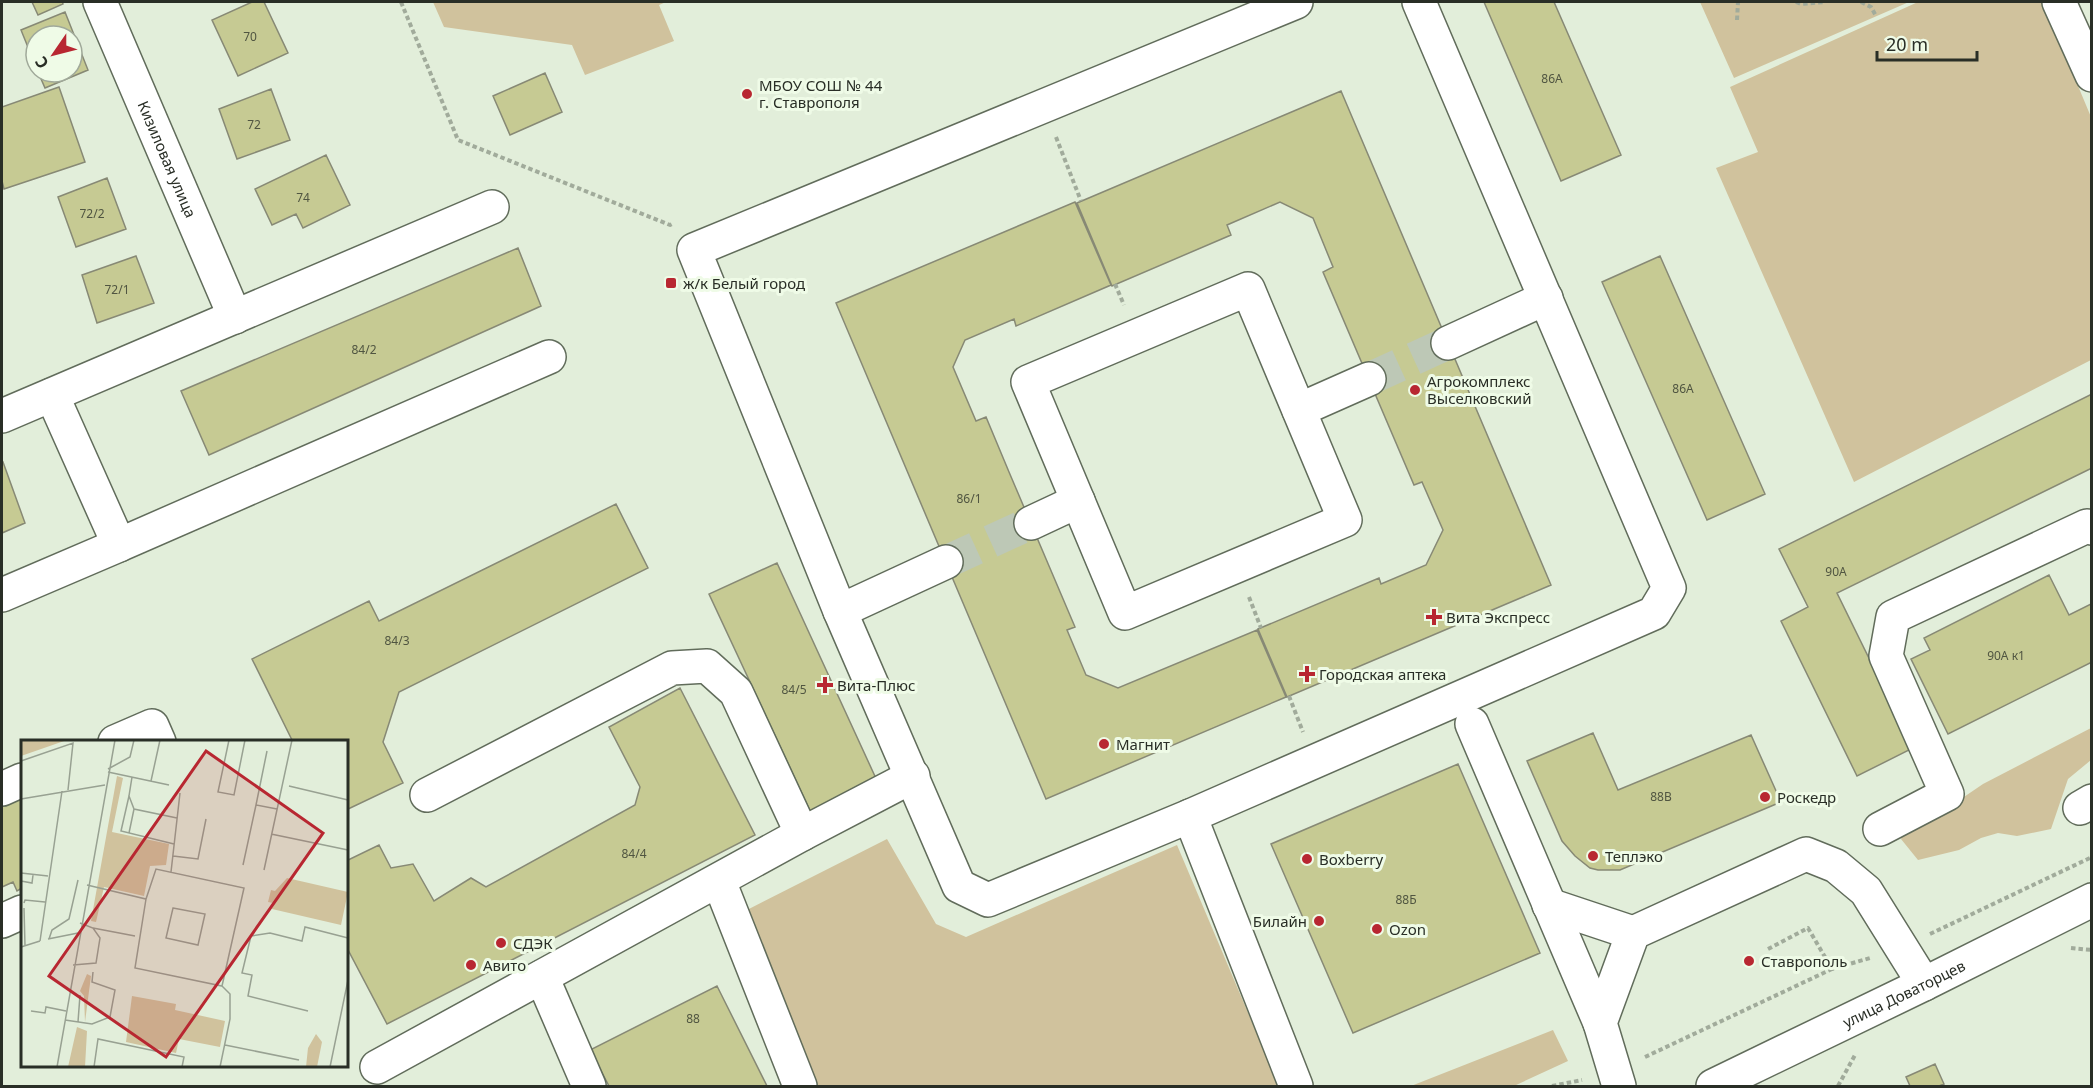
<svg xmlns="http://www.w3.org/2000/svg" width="2093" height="1088" font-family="'Noto Sans',sans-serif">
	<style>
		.green { fill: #d0c29d }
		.building { fill: #c6ca93; stroke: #878975; stroke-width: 1.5 }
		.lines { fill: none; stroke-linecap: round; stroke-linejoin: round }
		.minor-tunnel { stroke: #bdc8b6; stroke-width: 33; stroke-dasharray: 33 16; stroke-linecap: butt }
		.minor-casing { stroke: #616c5b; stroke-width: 36 }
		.major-casing { stroke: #616c5b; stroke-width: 36 }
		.path { stroke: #a1ab9b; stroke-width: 4; stroke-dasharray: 4.5 3; stroke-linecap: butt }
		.minor { stroke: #fff; stroke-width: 33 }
		.major { stroke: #fff; stroke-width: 33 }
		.poi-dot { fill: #b82731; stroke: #effbe7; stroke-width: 2 }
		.labels { text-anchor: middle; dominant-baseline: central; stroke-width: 6; stroke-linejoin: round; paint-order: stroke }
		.number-label { font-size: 12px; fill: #505541 }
		.poi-label { font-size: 15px; fill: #292e26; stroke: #effbe7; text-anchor: start }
		.street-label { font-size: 15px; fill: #292e26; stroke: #effbe7 }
		.inset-road { fill: none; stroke: #98a192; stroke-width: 1.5 }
		.view { fill: #b82731; fill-opacity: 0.15; stroke: #b82731; stroke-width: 3 }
		.inset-edge { fill: none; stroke: #292e26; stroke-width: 3 }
	</style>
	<rect width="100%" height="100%" fill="#e2eeda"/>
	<path class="green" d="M433,2h233l-7,3 15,36 -89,34 -13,-30 -128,-18z
		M1700,2h209l-175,76z
		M1918,2h125l48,115v243l-237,122 -138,-314 42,-16 -28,-65z
		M2091,728v32l-23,19 -17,50 -34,7 -19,-3 -17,5 -22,12 -41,10 -17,-21 8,-16 49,-22 25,-17z
		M887,839l49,85 30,13 211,-92 102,241h-461l-75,-174z
		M1553,1030l15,31 -54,25h-103z"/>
	<path class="building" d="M32,2h30l1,2 -25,11z
		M252,2h12l24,51 -50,23 -26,-56z
		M1484,2h70l67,153 -60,26z
		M65,12l23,58 -43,18 -7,-16h34v-36h-36v31l-15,-37z
		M545,73l17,39 -52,23 -17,-39z
		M59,87l26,75 -81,27 -2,-8v-74z
		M271,89l19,51 -53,19 -18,-50z
		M1341,91l210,494 -264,112 -29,-68 121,-51 2,6 45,-19 17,-35 -21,-48 -8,3 -91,-213 10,-5 -20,-49 -33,-16 -53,23 4,10 -119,51 -35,-83z
		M326,155l24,50 -47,23 -7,-14 -24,11 -17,-36z
		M107,178l19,51 -50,18 -18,-50z
		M1075,202l36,83 -95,41 -2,-7 -49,21 -12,27 23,54 10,-4 23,55 66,155 -8,3 19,45 32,13 139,-58 29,67 -240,102 -210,-496z
		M518,248l23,58 -332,149 -28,-64z
		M136,256l18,47 -57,20 -15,-48z
		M1660,256l105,238 -58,26 -105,-238z
		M2092,394v74l-255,125 76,155 -56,28 -76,-155 27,-14 -29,-58z
		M3,462l22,61 -23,10v-70z
		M616,504l32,64 -249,124 -16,50 20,41 -57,27v-68h-53l-41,-83 117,-58 10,20z
		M777,563l102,222 -67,30 -103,-221z
		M2049,575l20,40 22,-11 1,2v56l-144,72 -37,-75 19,-9 -6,-12z
		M680,688l75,147 -368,189 -41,-78v-85l33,-16 12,23 22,-4 21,37 37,-23 15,9 149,-82 5,-18 -31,-60z
		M1593,733l25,57 133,-55 30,67 -161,68h-22l-8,-2 -15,-12 -13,-15 -35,-80z
		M1458,764l82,189 -187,80 -82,-189z
		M22,792v96l-5,3 -4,-9 -11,5v-87z
		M717,986l50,100h-158l-19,-36z
		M1935,1064l9,20 -5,2h-29l-4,-9z"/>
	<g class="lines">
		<path class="minor-tunnel" d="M1369,379l79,-36
			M946,562l85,-39"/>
		<g class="minor-casing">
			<g id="minor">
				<path id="s1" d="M100,2l135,315"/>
				<path d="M1296,2l-602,248 146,361 119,275 29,14 202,-84 464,-203 15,-25 -250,-586"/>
				<path d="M2059,2l33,73"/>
				<path d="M1248,289l97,231 -220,93 -97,-231z"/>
				<path d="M1448,343l98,-45"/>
				<path d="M1299,410l70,-31"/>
				<path d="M2,416l490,-209"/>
				<path d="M1031,523l47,-22"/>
				<path d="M119,545l430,-188"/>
				<path d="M2,595l117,-50 -67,-150"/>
				<path d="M840,611l106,-49"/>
				<path d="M1472,724l128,299"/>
				<path d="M115,742l37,-16 7,16"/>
				<path d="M2,789l20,-9"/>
				<path d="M427,795l245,-127 35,-2 29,26 66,142"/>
				<path d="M2080,808l12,-7"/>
				<path d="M1190,816l106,270"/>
				<path d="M1880,829l67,-35 -61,-138 7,-39 194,-91 5,2"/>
				<path d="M719,881l81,205"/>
				<path d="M1549,905l84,28"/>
				<path d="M2,921l20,-9"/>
				<path d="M542,977l47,109"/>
				<path d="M377,1067l425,-233 111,-58"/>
				<path d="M1619,1086l-19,-63 33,-90 173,-79 30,12 30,25 58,93"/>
			</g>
		</g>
		<g class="major-casing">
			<g id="major">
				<path id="s2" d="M1713,1086l211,-102 168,-84"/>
			</g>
		</g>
		<path class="path" d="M401,2l57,138 212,85 2,-1
			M1796,2l5,2 24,-2
			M1861,2l10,5 5,9
			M1737,20l1,-18
			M1056,137l25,64
			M1115,284l9,21
			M1249,597l12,31
			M1289,696l14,36
			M1930,934l162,-77
			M2071,948l21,2
			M1768,949l40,-21 24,41 38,-11
			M1645,1057l187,-88
			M1552,1086l30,-6
			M1838,1086l17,-31"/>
		<use href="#minor" class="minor"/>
		<use href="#major" class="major"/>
	</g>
	<g class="poi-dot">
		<circle cx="747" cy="94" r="6"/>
		<rect x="665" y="277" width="12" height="12" rx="3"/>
		<circle cx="1415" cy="390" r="6"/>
		<path d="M1431 608h6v6h6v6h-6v6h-6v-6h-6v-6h6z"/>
		<path d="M1304 665h6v6h6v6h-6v6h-6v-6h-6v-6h6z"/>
		<path d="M822 676h6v6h6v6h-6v6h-6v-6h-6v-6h6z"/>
		<circle cx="1104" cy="744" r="6"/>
		<circle cx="1765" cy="797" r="6"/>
		<circle cx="1593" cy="856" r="6"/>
		<circle cx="1307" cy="859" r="6"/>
		<circle cx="1319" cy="921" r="6"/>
		<circle cx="1377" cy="929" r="6"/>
		<circle cx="501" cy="943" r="6"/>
		<circle cx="1749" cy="961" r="6"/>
		<circle cx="471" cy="965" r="6"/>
	</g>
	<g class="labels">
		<g class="number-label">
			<text x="250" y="36">70</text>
			<text x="1552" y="78">86А</text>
			<text x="254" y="124">72</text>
			<text x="303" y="197">74</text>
			<text x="92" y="213">72/2</text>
			<text x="117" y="289">72/1</text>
			<text x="364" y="349">84/2</text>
			<text x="1683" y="388">86А</text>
			<text x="969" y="498">86/1</text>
			<text x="1836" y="571">90А</text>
			<text x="397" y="640">84/3</text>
			<text x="2006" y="655">90А к1</text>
			<text x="794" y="689">84/5</text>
			<text x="1661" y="796">88В</text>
			<text x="634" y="853">84/4</text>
			<text x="1406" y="899">88Б</text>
			<text x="693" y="1018">88</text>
		</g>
		<g class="poi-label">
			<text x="759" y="85">МБОУ СОШ № 44<tspan x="759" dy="17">г. Ставрополя</tspan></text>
			<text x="683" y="283">ж/к Белый город</text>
			<text x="1427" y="381">Агрокомплекс<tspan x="1427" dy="17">Выселковский</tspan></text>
			<text x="1446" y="617">Вита Экспресс</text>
			<text x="1319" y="674">Городская аптека</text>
			<text x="837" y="685">Вита-Плюс</text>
			<text x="1116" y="744">Магнит</text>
			<text x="1777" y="797">Роскедр</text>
			<text x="1605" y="856">Теплэко</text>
			<text x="1319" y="859">Boxberry</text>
			<text x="1307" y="921" text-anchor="end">Билайн</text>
			<text x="1389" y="929">Ozon</text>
			<text x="513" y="943">СДЭК</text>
			<text x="1761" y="961">Ставрополь</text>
			<text x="483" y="965">Авито</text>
		</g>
		<g class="street-label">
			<text stroke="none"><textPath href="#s1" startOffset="171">Кизиловая улица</textPath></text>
			<text stroke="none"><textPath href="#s2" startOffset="212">улица Доваторцев</textPath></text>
		</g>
	</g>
	<g transform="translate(21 740)">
		<rect width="327" height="327" fill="#e2eeda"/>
		<path d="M0,0h46l-46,16zM96,36l6,2 -11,54 57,12 -3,21 -16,1 -6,30 -40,-9 -8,35 -5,-1zM266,138l61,14 -7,33 -69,-16 1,-6 -5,-1 3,-12 4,1zM66,234l4,2 -6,46 -1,-26 -4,-5zM111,256l44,8 -1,6 50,11 -5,26 -41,-8 -3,14 -50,-11zM56,287l10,4 -2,36h-17zM295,294l6,8 -5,25h-11l2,-19z" fill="#d0c29d"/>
		<path class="inset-road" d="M208,0l-11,52 16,3 11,-55M246,11l-11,54 21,4M0,21l52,-18 -5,47M87,29l22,-12 4,-17M87,32l61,13M111,37l-3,19 5,13 43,9M130,41l9,-41M268,46l59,14M108,56l-8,35 53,13M0,59l84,-14M108,93l5,-24M250,94l77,16M152,116l25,3 8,-40M222,125l13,-60M243,130l28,-130M150,132l9,-79M0,133l27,3M0,141l11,2 1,-8M66,145l59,14 10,-30 88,19 -22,98 -87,-18 11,-69M3,163l1,-3 20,2M3,168l1,38M152,168l32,6 -7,31 -32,-7zM72,188l42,8M27,199l30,-6M28,199l3,-9 17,-11 9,-39M19,201l22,-150M0,207l19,-6M52,225l23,-2 4,-25 -7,-10 -13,-5M10,271l14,2 1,-6 20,4M287,271l-60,-15 4,-21 -10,-2 9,-37 19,-3 32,8 3,-14 43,11M44,280l27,4 18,-7 5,-27 -23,-8 1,-10M57,282l2,-27M204,305l74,15M36,327l58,-327M73,327l4,-28 86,18 -2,10M199,327l10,-48v-25l-8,-8M309,327l18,-87"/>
		<path class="view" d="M185,11l117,82 -157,224 -117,-81z"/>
		<rect width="327" height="327" class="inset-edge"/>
	</g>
	<rect width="2093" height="1088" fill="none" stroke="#292e26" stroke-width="6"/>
	<g transform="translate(54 54) rotate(235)"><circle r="28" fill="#effbe7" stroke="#a0a99a" stroke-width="1.5"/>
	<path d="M0-4.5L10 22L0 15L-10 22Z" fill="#b82731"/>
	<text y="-9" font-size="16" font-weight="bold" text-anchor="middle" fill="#292e26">С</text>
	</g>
	<path d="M1877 51v9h100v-9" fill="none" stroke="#292e26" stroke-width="3"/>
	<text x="1886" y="51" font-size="18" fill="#292e26" stroke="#effbe7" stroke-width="4.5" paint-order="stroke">20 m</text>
</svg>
